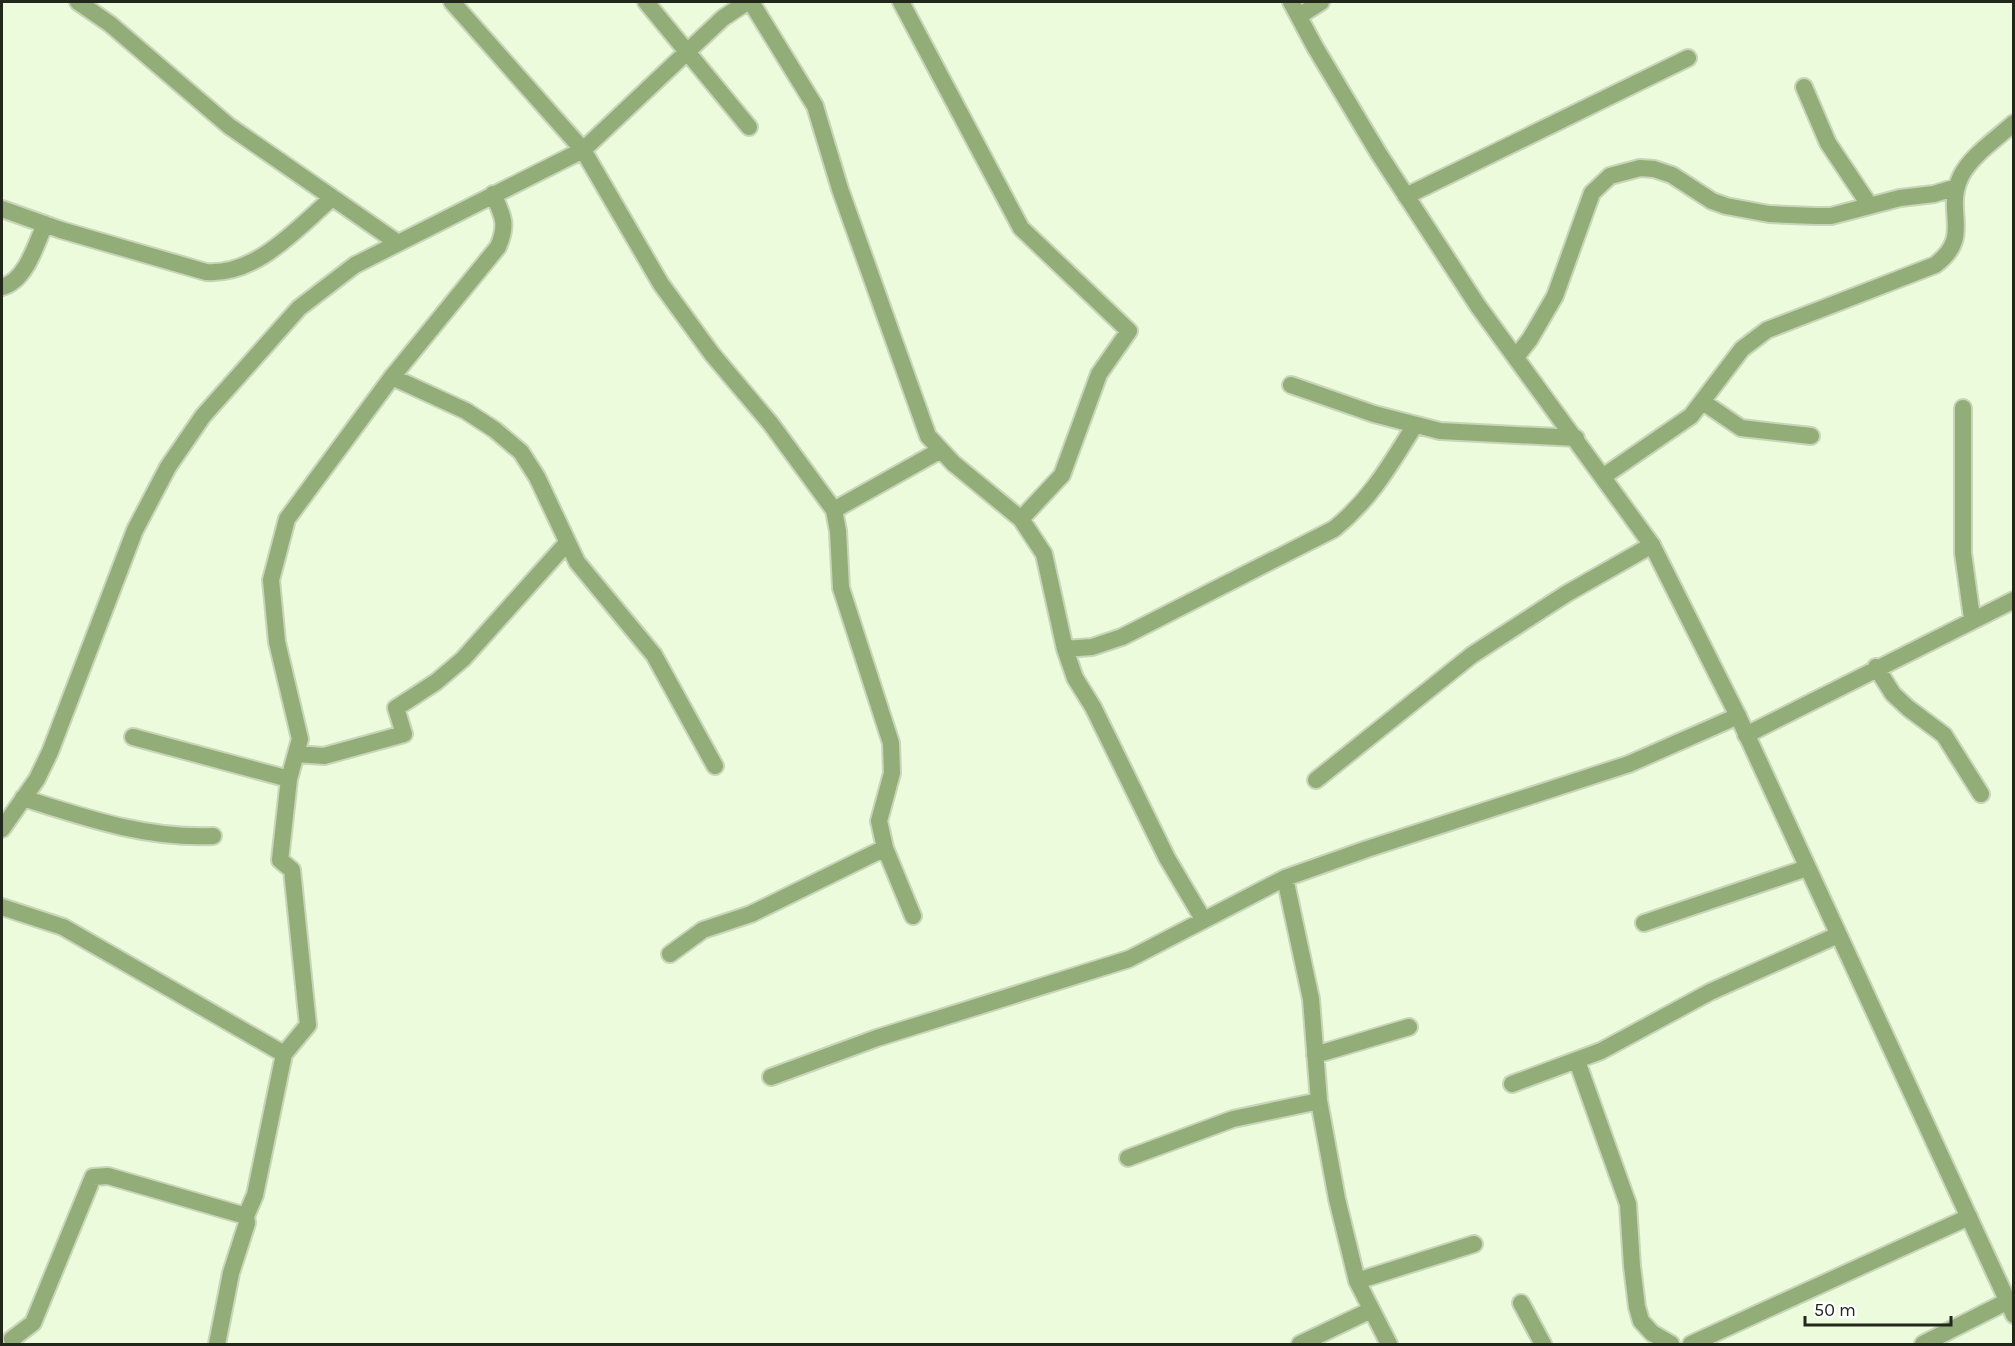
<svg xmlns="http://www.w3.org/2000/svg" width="2015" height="1346" font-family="Karla,sans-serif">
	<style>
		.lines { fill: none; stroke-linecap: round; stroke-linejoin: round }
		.minor-casing { stroke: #c8d5b9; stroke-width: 20 }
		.tertiary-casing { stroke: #c8d5b9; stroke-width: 20 }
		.minor { stroke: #93ad78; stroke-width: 16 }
		.tertiary { stroke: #93ad78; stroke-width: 16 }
	</style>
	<rect width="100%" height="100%" fill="#ecfbdc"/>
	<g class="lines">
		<g class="minor-casing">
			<path id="minor" d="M78,2l32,22 119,102 169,117
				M452,2l131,148 78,134 51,70 59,70 63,86 4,21 3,57 50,155 1,30 -13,48 6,27 28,68
				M646,2l103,125
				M751,2l64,104 25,83 88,247 25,27 68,56 23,35 21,95 10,29 18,29 74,151 36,61
				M901,2l120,226 108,103 -30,43 -37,101 -41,44
				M1299,16l22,-14
				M1804,87l24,56 42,63
				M1406,196l282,-138
				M2,209l59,21 145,42c50,4 90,-43 125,-73
				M2,287c24,-6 34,-43 43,-63
				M1516,357l14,-18 25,-43 37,-103 18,-17 30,-8 14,1 18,6 40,26 14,5 43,8 46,2h16l69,-18 34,-4 23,-7
				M392,377l74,34 29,19 26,22 16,25 40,85 77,93 61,111
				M1291,385l83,29 66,17 136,7
				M1703,402l38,26 70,8
				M1963,408v145l9,65
				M1604,476l87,-60 51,-67 25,-19 168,-65c39,-29 8,-53 26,-89 10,-20 35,-37 53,-53
				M834,510l105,-59
				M1065,649l27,-2 30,-10 212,-108c37,-30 56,-64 81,-104
				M1876,667l17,27 15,14 36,27 37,59
				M1746,735l268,-135
				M133,737l156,42 11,-40 -23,-97 -6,-62 16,-61 105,-142 106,-130c10,-23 5,-31 -5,-53
				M296,754l28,2 80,-22 -8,-26 40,-26 27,-23 103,-115
				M1316,780l156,-125 94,-61 86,-49
				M23,798c63,20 123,41 190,38
				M2,829l35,-50 13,-27 85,-222 33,-63 35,-51 96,-108 56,-43 228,-115 140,-132 24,-16
				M1285,878l26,121 8,102 18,98 20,82 32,63
				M2,907l61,20 221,127
				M1644,923l163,-55
				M670,954l33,-24 48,-16 134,-66
				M1315,1055l94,-28
				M1577,1061l51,143 4,62 5,41 4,14 11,12 19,11
				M771,1077l106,-39 252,-79 156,-81 82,-29 262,-85 109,-48
				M1512,1084l89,-33 109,-59 128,-57
				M1128,1158l105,-39 86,-18
				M1357,1281l117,-37
				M1521,1303l22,41
				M13,1344l-1,-5 21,-16 60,-146 15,-1 138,40
				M217,1344l14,-71 16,-50 -1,-7 9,-21 29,-141 24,-29 -16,-155 -12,-10 9,-81
				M1300,1344l71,-34
				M1691,1344l278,-127
				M1923,1344l85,-43"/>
		</g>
		<g class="tertiary-casing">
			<path id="tertiary" d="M1291,2l24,45 64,107 99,152 174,239 86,171 276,599"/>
		</g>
		<use href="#minor" class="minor"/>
		<use href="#tertiary" class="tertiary"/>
	</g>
	<rect width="2015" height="1346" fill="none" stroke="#22271c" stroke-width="6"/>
	<path d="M1805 1316v9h146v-9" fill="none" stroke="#22271c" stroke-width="3"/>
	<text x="1814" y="1316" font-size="18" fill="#22271c" stroke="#ffffff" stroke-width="4.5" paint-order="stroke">50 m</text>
</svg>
